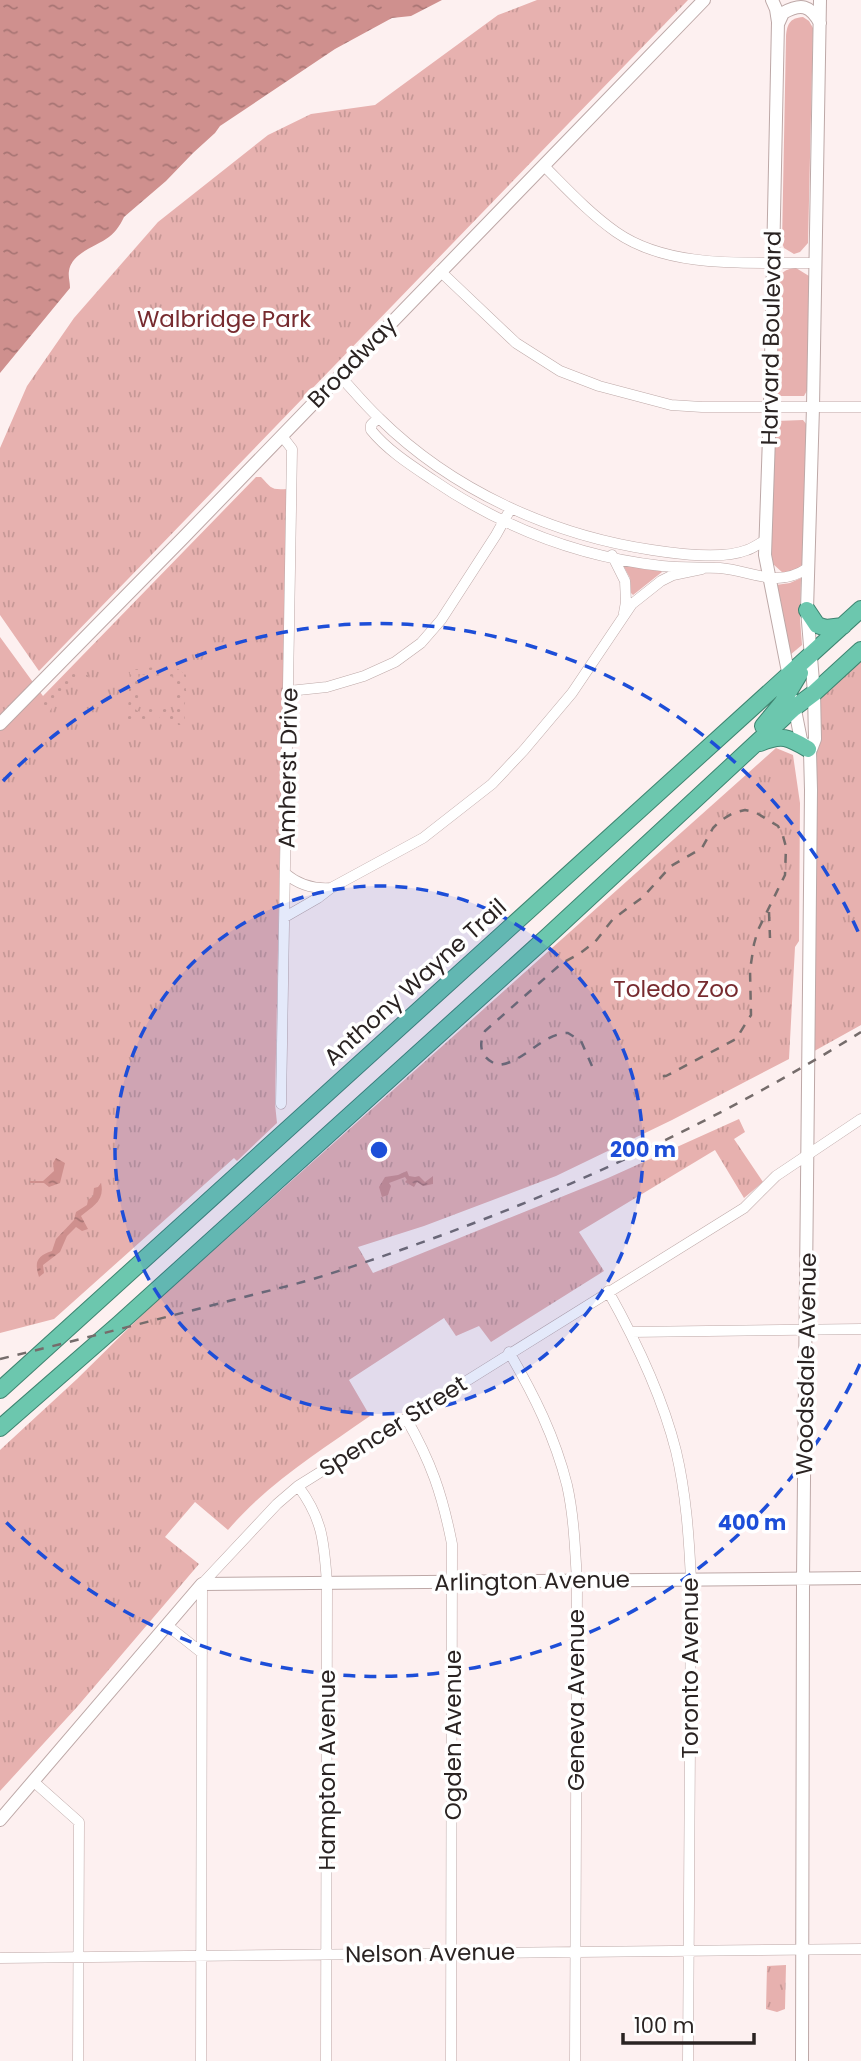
<svg xmlns="http://www.w3.org/2000/svg" width="861" height="2061" font-family="Poppins,sans-serif">
	<style>
		.grass { fill: #e7b1af }
		.park { fill: url(#park-tufts) }
		.garden { fill: url(#garden-dots) }
		.water { fill: url(#water-ripples) }
		.lines { fill: none; stroke-linecap: round; stroke-linejoin: round }
		.minor-casing { stroke: #bda8a7; stroke-width: 11 }
		.tertiary-casing { stroke: #bda8a7; stroke-width: 14 }
		.trunk-casing { stroke: #3e8470; stroke-width: 18 }
		.minor { stroke: #fff; stroke-width: 10 }
		.tertiary { stroke: #fff; stroke-width: 12 }
		.trunk { stroke: #6cc7ae; stroke-width: 16 }
		.rail { stroke: #756c6b; stroke-width: 2.5; stroke-dasharray: 9 9; stroke-linecap: butt }
		.ring { fill: none; stroke: #1d4ed8; stroke-width: 3.5; stroke-dasharray: 12 9 }
		.labels { text-anchor: middle; dominant-baseline: central; stroke-width: 7; stroke-linejoin: round; paint-order: stroke }
		.park-label { font-size: 23px; fill: #772b2f; stroke: #fff }
		.street-label { font-size: 23px; fill: #2a2322; stroke: #fff }
		.centre { fill: #1d4ed8; stroke: #fff; stroke-width: 3.5 }
		.ring-label { font-size: 21px; text-anchor: middle; font-weight: bold; fill: #1d4ed8; stroke: #fff; stroke-width: 7; stroke-linejoin: round; paint-order: stroke }
	</style>
	<defs>
		<pattern id="park-tufts" width="24" height="20" patternUnits="userSpaceOnUse" patternTransform="scale(1.75)"><rect width="24" height="20" fill="#e7b1af"/><path d="M3 7l-1-3M5 7V3M7 7l1-3M15 17l-1-3M17 17v-4M19 17l1-3" fill="none" stroke="#c69896"/></pattern>
		<pattern id="garden-dots" width="8" height="8" patternUnits="userSpaceOnUse" patternTransform="scale(1.75)"><rect width="8" height="8" fill="#e7b1af"/><path d="M2 2h.1M6 6h.1" fill="none" stroke="#c69896" stroke-width="1.8" stroke-linecap="round"/></pattern>
		<pattern id="water-ripples" width="26" height="14" patternUnits="userSpaceOnUse" patternTransform="scale(1.75)"><rect width="26" height="14" fill="#cf908e"/><path d="M2 4q2-2 4 0t4 0M15 11q2-2 4 0t4 0" fill="none" stroke="#a87574"/></pattern>
	</defs>
	<rect width="100%" height="100%" fill="#fdf0f0"/>
	<path class="grass" d="M803,17l6,4 4,7 -5,215 -8,9 -6,2 -10,-6 -2,-5 4,-206c1,-12 3,-19 17,-20z
		M796,268l13,8 2,6 -2,105 -5,9h-24l-4,-5 1,-109c4,-10 8,-13 19,-14z
		M803,420l4,5 -2,136c-7,9 -11,12 -22,12l-10,-9 -2,-8 2,-129 3,-6z
		M629,565l31,5 2,2 -29,23 -2,-2 -1,-15 -6,-11z
		M801,578l-1,41 2,26 -12,10 -14,-70 14,-2z"/>
	<path class="park" d="M537,0h151l-649,671 -39,-56v-167l27,-62 47,-68 84,-96 110,-87 43,-21 64,-9 123,-90z
		M256,477h5c11,11 9,13 26,12l-12,615 2,19 -40,38 -3,-3 -180,161 -54,14v-696l43,59z
		M861,650v375l-52,29 5,-361z
		M776,748l17,7 7,48 -1,138 -4,6 -6,112 -117,61 -116,56 -132,50 -66,21 15,26 235,-95 131,-59 6,13 -11,7 29,43 -19,16 -29,-48 -136,82 25,39 -113,71 -12,-16 -23,10 -12,-18 -95,62 21,36c-50,35 -102,67 -142,114l-33,-28 -30,35 34,27 -122,143 -77,84v-341l77,-71 72,-71z
		M786,1965l-1,44 -8,3 -11,-3 1,-43z"/>
	<path class="garden" d="M155,667l23,2 8,6 -1,9 2,12 -3,10 1,19h-7l-1,-4 -18,-2v-11h8l2,6h6v-9l3,-4 -3,-5 2,-13 -2,-6c-8,-2 -27,-1 -37,-3 2,7 1,28 -2,36l6,3 3,-4 -1,-3 9,1 1,12 -29,3 -2,-2 5,-9 2,-41z
		M75,672l12,3 3,2c-26,2 -29,20 -43,38l-9,-9 2,-4 25,-26z"/>
	<path class="water" d="M0,0h442l-31,16 -19,2 -57,31 -115,77 -5,7 -22,20 -27,28 -42,36c-4,9 -10,17 -18,22 -12,8 -35,15 -37,32 -1,5 1,11 1,17l-70,85z
		M56,1158l9,5 -5,20 -11,4 -5,-4h-14v-2h13l11,-10 -1,-8z
		M407,1171l2,5 6,1 4,-1 6,6 8,-6v8l-10,2 -6,-4 -3,5 -9,-5 2,-2 -2,-3 -16,6 2,3 -3,9 -6,2 -3,-10 6,-10 13,-2z
		M101,1183c4,17 -7,23 -20,33l7,13 -6,2 -6,-4 -9,9 -7,16 -17,13 1,8 -5,4c-5,-15 -2,-21 13,-26l4,-12 18,-19 2,-8 11,-7 1,-5 5,-4 1,-8 4,-1z"/>
	<g class="lines">
		<g class="minor-casing">
			<path id="minor" d="M544,166c23,23 45,47 72,66 54,38 136,30 200,31
				M440,271l76,72 44,28 39,15 72,19 31,2h159
				M339,375c13,14 26,30 40,43 73,72 172,117 273,132 26,4 70,10 95,0 6,-2 13,-7 19,-10
				M378,418l-7,7v5c16,20 41,36 62,50 69,47 146,77 229,86 19,2 39,1 58,2 34,3 56,21 88,0
				M612,555l13,26 1,21 -2,11
				M289,691l38,-4 37,-11 31,-14 26,-19 20,-23 55,-85 15,-27
				M286,874c13,11 27,15 44,14
				M285,917l33,-19 13,-10 92,-50 69,-54 32,-34 48,-57 60,-89 29,-23 12,-6 29,-6
				M281,1104l11,-655 -10,-13
				M608,1291c28,50 54,104 68,160 10,42 13,86 15,129l-3,481
				M631,1332l230,-3
				M509,1352c25,43 46,85 58,133 7,31 8,64 10,96l-2,480
				M406,1418c25,44 36,75 46,126l-1,517
				M298,1486c25,33 26,57 29,97l-1,478
				M168,1626l34,27
				M34,1782l45,40 -1,239
				M0,1958l861,-9
				M201,2061l1,-477 75,-80 21,-18 446,-278 32,-32 85,-57"/>
		</g>
		<g class="tertiary-casing">
			<path id="tertiary" d="M772,0l4,9 2,13 -8,385 -5,148 25,127
				M778,24l5,-11c18,-10 27,-8 37,10
				M793,700l8,40 7,9
				M0,724l184,-187 520,-537
				M0,1820l202,-236 659,-6
				M802,2061l1,-482 8,-789 -1,-38 5,-13 -1,-46 -7,-83 6,-203 7,-407"/>
		</g>
		<g class="trunk-casing">
			<path id="trunk" d="M807,610l10,15 9,3 17,-2
				M763,726l19,-23 18,-30
				M760,743c22,-9 28,-6 48,6
				M0,1390l861,-781
				M0,1428l119,-104 429,-388 246,-228 20,-15 47,-43"/>
		</g>
		<use href="#minor" class="minor"/>
		<use href="#tertiary" class="tertiary"/>
		<use href="#trunk" class="trunk"/>
		<path class="rail" d="M769,912l1,26
			M592,1066l-11,-25 -13,-8c-26,0 -44,30 -70,32 -16,-6 -21,-18 -13,-34l77,-68 17,-9 16,-12 18,-23 30,-22 28,-31 31,-18 11,-20 7,-7 13,-8 12,-3 10,2 23,14 5,10 3,11 -1,28 -27,55 -4,14 -4,26 1,45 -15,24 -70,37h-10
			M0,1359c75,-18 150,-38 225,-57 33,-9 66,-16 98,-26 188,-60 370,-139 538,-244"/>
	</g>
	<circle cx="379" cy="1150" r="264" fill="#1d4ed8" fill-opacity=".12"/>
	<g class="ring">
		<circle cx="379" cy="1150" r="264"/>
		<path d="M860 1364A527 527 0 0 1 3 1519M3 781A527 527 0 0 1 860 936"/>
	</g>
	<g class="labels">
		<g class="park-label">
			<text x="224" y="319">Walbridge Park</text>
			<text x="676" y="989">Toledo Zoo</text>
		</g>
		<g class="street-label">
			<text transform="translate(771 338) rotate(-89)">Harvard Boulevard</text>
			<text transform="translate(352 362) rotate(-46)">Broadway</text>
			<text transform="translate(288 768) rotate(-89)">Amherst Drive</text>
			<text transform="translate(415 982) rotate(-42)">Anthony Wayne Trail</text>
			<text transform="translate(806 1364) rotate(-89)">Woodsdale Avenue</text>
			<text transform="translate(393 1426) rotate(-32)">Spencer Street</text>
			<text transform="translate(532 1581) rotate(-1)">Arlington Avenue</text>
			<text transform="translate(690 1668) rotate(-90)">Toronto Avenue</text>
			<text transform="translate(576 1700) rotate(-90)">Geneva Avenue</text>
			<text transform="translate(453 1735) rotate(-90)">Ogden Avenue</text>
			<text transform="translate(327 1770) rotate(-90)">Hampton Avenue</text>
			<text transform="translate(430 1953) rotate(-1)">Nelson Avenue</text>
		</g>
	</g>
	<circle cx="379" cy="1150" r="10" class="centre"/>
	<g class="ring-label">
		<text x="643" y="1157">200 m</text>
		<text x="752" y="1530">400 m</text>
	</g>
	<path d="M623 2033v10h131v-10" fill="none" stroke="#2a2322" stroke-width="3.5"/>
	<text x="634" y="2033" font-size="21" fill="#2a2322" stroke="#ffffff" stroke-width="5" paint-order="stroke">100 m</text>
</svg>
